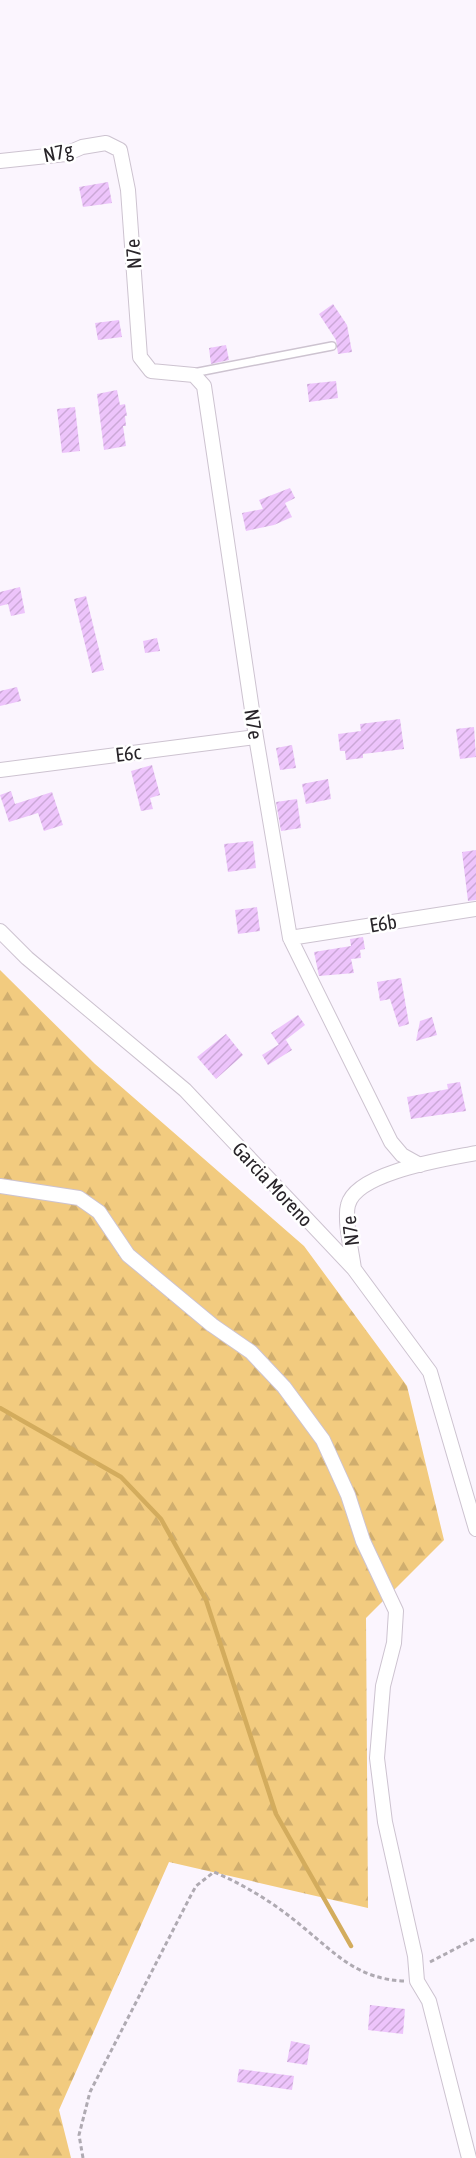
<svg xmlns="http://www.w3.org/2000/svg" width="476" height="2158" font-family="'Asap Condensed',sans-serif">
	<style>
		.forest { fill: url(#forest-firs) }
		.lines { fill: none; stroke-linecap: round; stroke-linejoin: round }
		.stream { stroke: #d3ac5d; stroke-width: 4.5 }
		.building { fill: url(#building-hatch) }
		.lane-casing { stroke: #cdc3d0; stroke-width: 10 }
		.street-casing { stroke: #cdc3d0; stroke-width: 16 }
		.path { stroke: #afaab2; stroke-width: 3; stroke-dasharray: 4.5 3; stroke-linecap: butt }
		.lane { stroke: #fff; stroke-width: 7 }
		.street { stroke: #fff; stroke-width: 14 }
		.labels { text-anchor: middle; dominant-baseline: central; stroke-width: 5; stroke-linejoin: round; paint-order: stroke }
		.street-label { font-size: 20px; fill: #282429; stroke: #fff }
	</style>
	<defs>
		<pattern id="forest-firs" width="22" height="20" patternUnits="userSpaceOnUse" patternTransform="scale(1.5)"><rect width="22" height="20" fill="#f2cb7f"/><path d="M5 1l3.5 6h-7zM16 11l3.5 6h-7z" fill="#d0ae6e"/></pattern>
		<pattern id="building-hatch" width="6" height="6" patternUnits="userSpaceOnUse" patternTransform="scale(1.5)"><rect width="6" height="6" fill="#edc4fb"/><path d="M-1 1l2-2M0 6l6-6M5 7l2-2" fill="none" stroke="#cba8d7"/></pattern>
	</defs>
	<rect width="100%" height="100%" fill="#fbf5fe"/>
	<path class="forest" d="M0,970l95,94 209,182 103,140 37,154 -78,78 2,290 -199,-46 -110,248 12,48h-71z"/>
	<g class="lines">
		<path class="stream" d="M0,1408l121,69 40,42 45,81 70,214 75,132"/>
	</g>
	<path class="building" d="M108,182l4,21 -29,4 -4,-20z
		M333,304l14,21 5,27 -14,2 -2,-14 -17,-26z
		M119,320l3,17 -24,3 -3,-17z
		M226,345l3,15 -18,4 -2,-16z
		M336,381l2,17 -29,4 -2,-18z
		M117,390l3,15 5,-1 2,12h-2l1,10h-3l3,20 -22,4 -7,-56z
		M75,407l5,44 -18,2 -5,-44z
		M290,488l5,10 -10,5 7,14 -18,8 -28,6 -4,-18 21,-4 -4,-9z
		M20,587l5,26 -14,3 -3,-12 -8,2v-14z
		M86,596l18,74 -12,3 -18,-74z
		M157,638l3,13 -15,2 -2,-12z
		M17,687l4,14 -21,5v-15z
		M400,719l4,30 -41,5v4l-17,2 -1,-9h-5l-2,-17 23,-3 -1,-7z
		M474,727l2,30 -16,2 -4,-30z
		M292,745l4,23 -16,2 -4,-22z
		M152,765l8,30 -10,3 3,11 -12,2 -10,-40z
		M328,779l3,20 -25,5 -4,-20z
		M11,791l4,13 37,-12 11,33 -19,6 -6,-18 -29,9 -9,-27z
		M297,799l4,29 -20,3 -5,-29z
		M253,841l3,27 -28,4 -4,-28z
		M476,850v50l-8,1 -6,-49z
		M257,907l3,24 -22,3 -3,-24z
		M363,937l2,12 -5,1 1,8 -10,1 3,14 -35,3 -5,-24 37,-6 -1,-7z
		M401,978l8,46 -10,3 -9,-28 -10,2 -3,-19z
		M298,1015l7,10 -26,20 -8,-12z
		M432,1017l5,18 -21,6 4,-20z
		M226,1034l17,21 -27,24 -19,-22z
		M286,1040l6,10 -24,15 -6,-10z
		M460,1082l6,29 -55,8 -4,-22 41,-8 -1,-5z
		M370,2005l35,4 -2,25 -35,-4z
		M291,2041l19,4 -3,20 -20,-3z
		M239,2069l55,7 -2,14 -55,-8z"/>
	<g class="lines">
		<g class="lane-casing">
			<path id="lane" d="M193,373l139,-27"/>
		</g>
		<g class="street-casing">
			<path id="street" d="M0,161l66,-7 16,-7 24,-4 14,7 8,40 12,167 11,14 43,4 10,11 52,351 34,201 101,204 11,13 18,10
				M0,770l256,-33
				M0,931l27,27 158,132 169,179 76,103 46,157
				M290,938l186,-29
				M0,1186l79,12 20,14 29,43 84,70 39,27 33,35 39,53 25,55 15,46 33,70 -2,32 -11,43 -6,72 8,64 30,134 2,25 12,20 40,157
				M354,1269c-2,-16 -10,-49 -6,-64 8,-33 98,-46 128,-52"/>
		</g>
		<path class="path" d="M430,1962l46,-24
			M83,2158l-4,-23 11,-43 100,-195 6,-11 18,-14c33,14 63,33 90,56 33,27 54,51 100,53"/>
		<use href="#lane" class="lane"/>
		<use href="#street" class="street"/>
	</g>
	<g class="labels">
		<g class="street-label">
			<text transform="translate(58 152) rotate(-12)">N7g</text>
			<text transform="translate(133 254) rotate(-94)">N7e</text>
			<text transform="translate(254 724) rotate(81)">N7e</text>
			<text transform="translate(128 753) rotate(-7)">E6c</text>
			<text transform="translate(383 923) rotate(-9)">E6b</text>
			<text transform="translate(273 1184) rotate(47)">Garcia Moreno</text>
			<text transform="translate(350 1231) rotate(-97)">N7e</text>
		</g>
	</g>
</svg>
